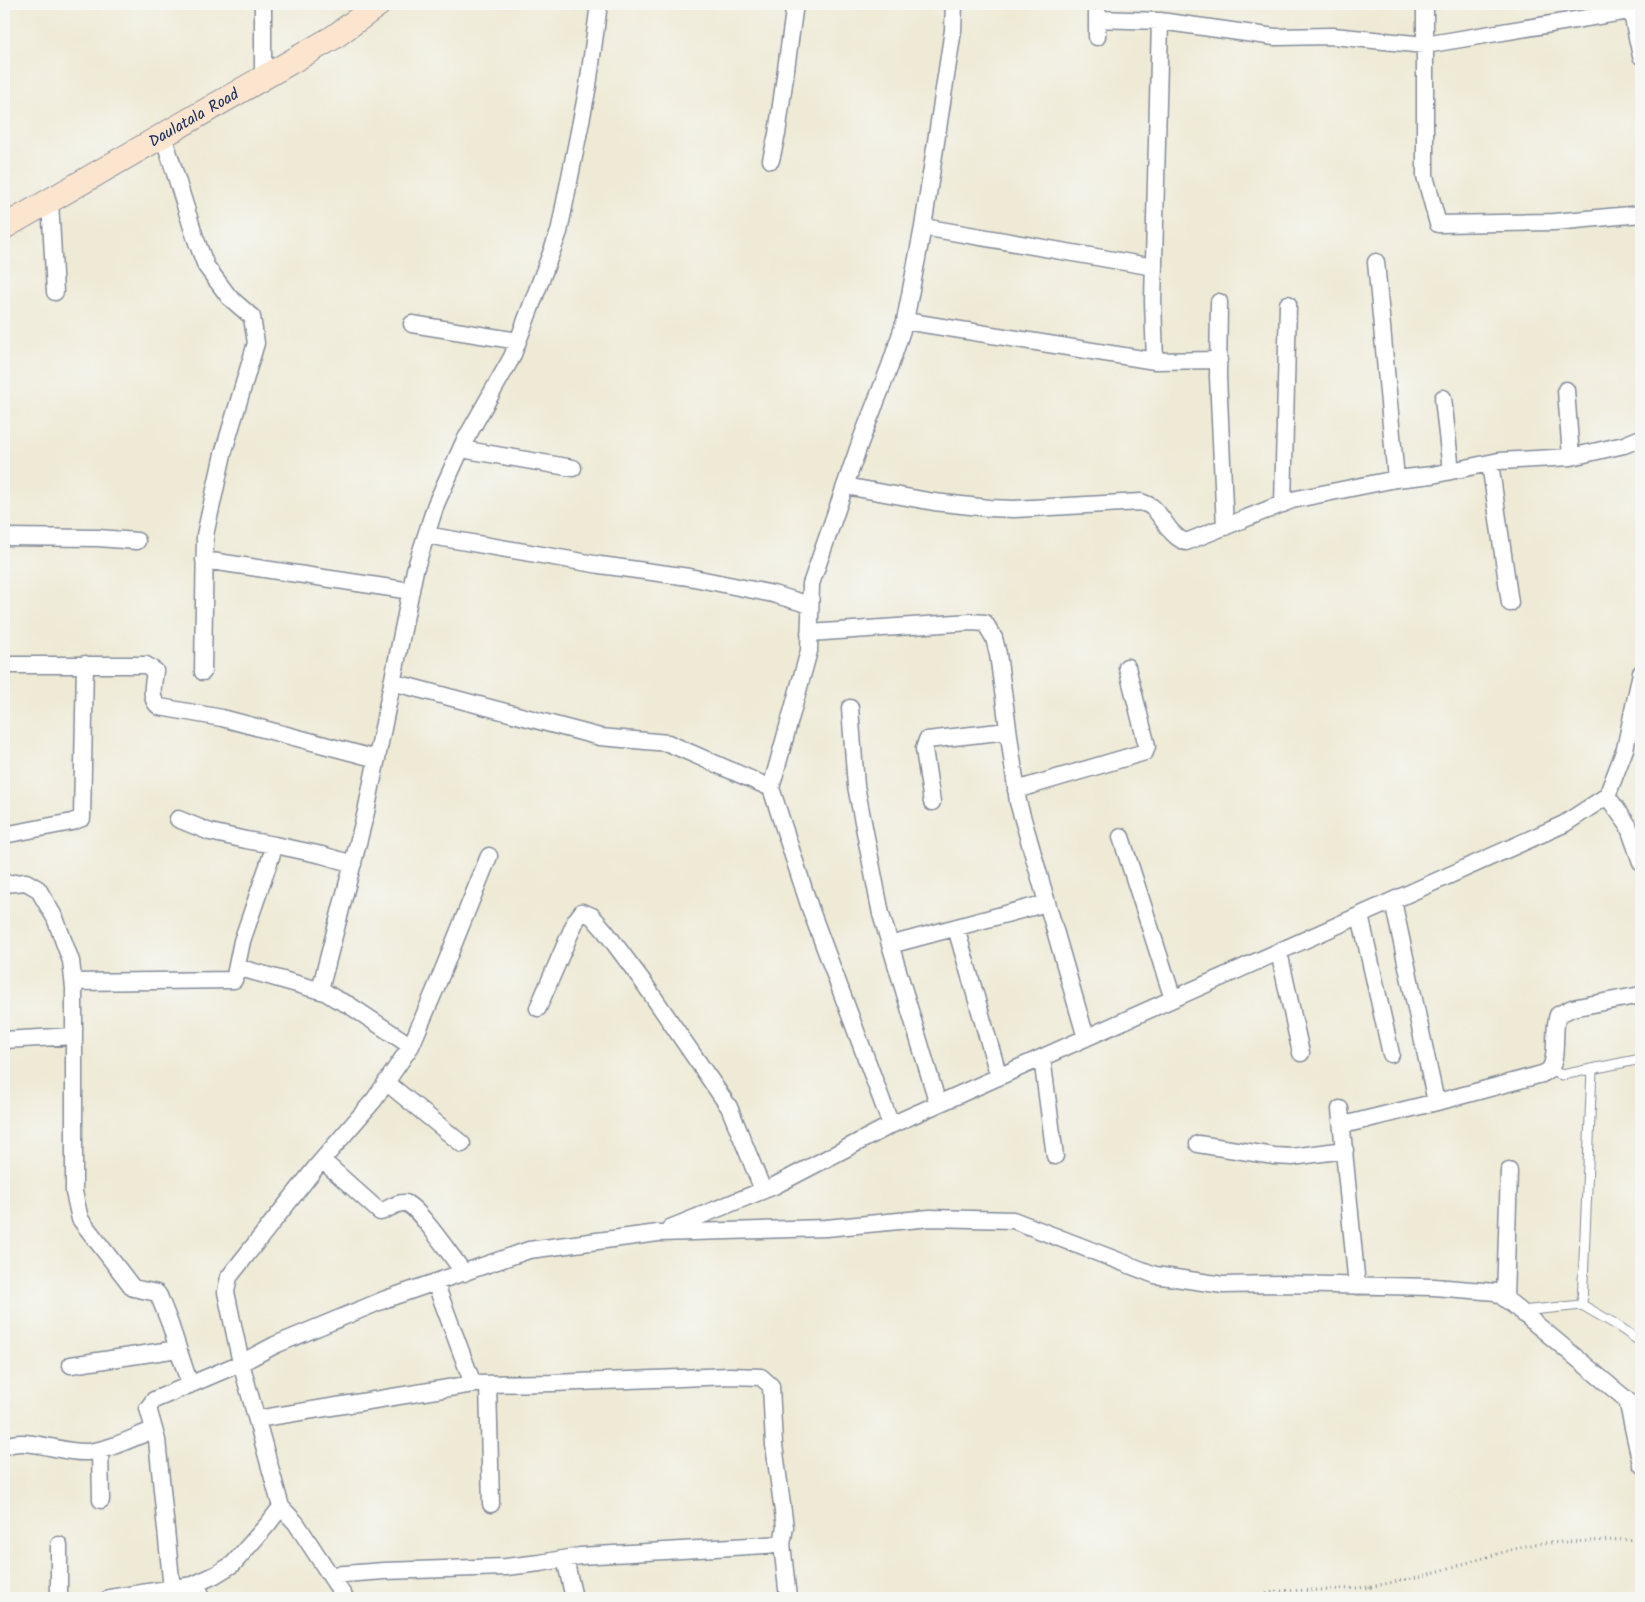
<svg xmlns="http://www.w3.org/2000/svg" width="1645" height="1602" font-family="Kalam,sans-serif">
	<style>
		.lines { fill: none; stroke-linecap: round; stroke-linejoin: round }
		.service-casing { stroke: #848c9a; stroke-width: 11 }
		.minor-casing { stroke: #848c9a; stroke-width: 19 }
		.secondary-casing { stroke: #848c9a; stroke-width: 26 }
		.path { stroke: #848c9a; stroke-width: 3; stroke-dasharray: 1 4; stroke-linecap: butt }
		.service { stroke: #fff; stroke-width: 9 }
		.minor { stroke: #fff; stroke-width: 16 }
		.secondary { stroke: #fce5cf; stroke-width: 24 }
		.labels { text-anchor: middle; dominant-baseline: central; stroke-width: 5; stroke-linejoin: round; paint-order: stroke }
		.street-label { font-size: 16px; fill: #1b2f5e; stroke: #f6f6f2 }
	</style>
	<rect width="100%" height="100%" fill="#f6f6f2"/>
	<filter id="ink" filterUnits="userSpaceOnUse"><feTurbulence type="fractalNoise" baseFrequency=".02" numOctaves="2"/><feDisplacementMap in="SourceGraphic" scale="10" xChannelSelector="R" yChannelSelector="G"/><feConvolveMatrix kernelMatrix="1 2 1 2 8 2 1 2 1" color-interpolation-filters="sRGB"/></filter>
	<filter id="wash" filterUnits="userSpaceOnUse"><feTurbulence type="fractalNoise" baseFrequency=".0096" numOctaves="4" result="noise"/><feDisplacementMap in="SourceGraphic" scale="20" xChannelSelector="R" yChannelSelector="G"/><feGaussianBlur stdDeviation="1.12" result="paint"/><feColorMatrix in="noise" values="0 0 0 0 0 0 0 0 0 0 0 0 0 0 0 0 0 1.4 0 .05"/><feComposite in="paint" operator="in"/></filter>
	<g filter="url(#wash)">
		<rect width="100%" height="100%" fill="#eeead5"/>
	</g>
	<g filter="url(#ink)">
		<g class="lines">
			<g class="service-casing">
				<path id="service" d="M1549,1070l13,5 79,-16
					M1582,1305l10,-235
					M1521,1311l61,-6 33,19 23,16 3,1"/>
			</g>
			<g class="minor-casing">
				<path id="minor" d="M1097,4v33
					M1425,4v172l13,48 116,-2 87,-8
					M1630,4l11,52
					M1097,19l63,2 115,16 58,-1 92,9 216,-36
					M263,78v-74
					M163,135l32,102 11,29 23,31 23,20 4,26 -33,111 -18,81 -2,137
					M771,160l6,-26 18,-130
					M50,201l5,91
					M923,227l231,40
					M1376,262l20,217
					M1219,302l-1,75 7,150
					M905,321l250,40 64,-1
					M412,324l106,17
					M1155,361l-2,-60 7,-280
					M1566,390l5,67
					M1443,398l8,73
					M461,449l112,19
					M1490,463l20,140
					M845,486l89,16 55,6 25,1 127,-7c3,1 8,3 11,5 12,10 17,29 34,35l106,-42 104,-21 36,-4 67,-14 72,-4 53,-12 17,-7
					M1283,504l5,-200
					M426,535l174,30 89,12 84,17 37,11
					M4,537l94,1 39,3
					M204,560l207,31
					M809,633l162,-11 14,1 9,15 4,16 20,148 68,236
					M11,665h135l9,6c-1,11 -7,29 5,36l62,11 155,41
					M392,682l208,55 68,6 103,45
					M850,708l6,78 25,128 57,190
					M1016,790l129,-38 2,-6 -20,-79
					M1607,796l21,29 13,37
					M932,802l-8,-53 3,-9 81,-9
					M178,819l32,13 36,8 29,5 47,10 31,9
					M4,835l68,-13 10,-4 3,-154
					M1121,837l52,162
					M4,884l22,-2 12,7 17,29 16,43 3,27v204l6,27 53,69 24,5 2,3 11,28 20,61
					M1393,901l43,201
					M1360,915l31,139
					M956,928l43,149
					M890,945l157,-42
					M1279,952l22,101
					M237,967l88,25 11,7 13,6 62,41
					M74,982l160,-2 8,-39 33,-96
					M320,990l46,-178 49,-242 21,-66 28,-62 48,-85 47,-125 29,-146 11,-82
					M538,1008l38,-88 6,-8 10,4 13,15 36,48 88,128 34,83
					M4,1040l70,-4
					M1042,1058l13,98
					M386,1082l76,62
					M1340,1109l17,177
					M891,1125l-81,-217 -39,-120 38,-137 2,-67 50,-144 29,-74 15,-45 18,-94 30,-197 1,-26
					M1343,1125l106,-26 93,-25c2,-1 5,-2 7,-4 10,-11 3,-40 9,-55l14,-7 69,-13
					M1198,1144l76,12 18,1 53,-7
					M322,1160l58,52c8,-2 16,-10 25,-9 11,1 50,58 59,70
					M670,1228l104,-42 117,-61 673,-301 43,-28 18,-47 16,-76
					M435,1282l38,102
					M1505,1298l4,-127
					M71,1365l107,-16
					M488,1384l3,120
					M257,1419l216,-35 80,-1 177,-7 31,1 10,9 3,59 11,82 -3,17 6,54
					M4,1447c21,-12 58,7 83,5 23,-2 45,-14 66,-22
					M100,1450l1,50
					M281,1507l15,16 49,75
					M59,1545v53
					M565,1559l9,39
					M331,1575l53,-4 122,-4 34,-4 40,-7 202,-12
					M197,1583l5,15
					M172,1589l-15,-149 -9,-32 6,-8 87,-37 -15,-71 3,-15 88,-111 57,-66 37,-54 24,-56 54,-134
					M110,1598l83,-13 22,-10 18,-11 35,-40 13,-17 -40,-144 34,-18 111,-46 143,-49 129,-17 168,-5 104,-10 83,2 142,55 68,10 58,-1 153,3 62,5 16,12 115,96 14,64"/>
			</g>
			<g class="secondary-casing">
				<g id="secondary">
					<path id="s1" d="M4,227l330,-190 45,-33"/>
				</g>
			</g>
			<path class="path" d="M1252,1598l24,-7 51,-1 43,-3 52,-11 99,-29 21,-4 99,-4
				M1367,1598l3,-11"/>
			<use href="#service" class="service"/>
			<use href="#minor" class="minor"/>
			<use href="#secondary" class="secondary"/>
		</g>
	</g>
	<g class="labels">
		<g class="street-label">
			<text stroke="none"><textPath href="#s1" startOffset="219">Daulatala Road</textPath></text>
		</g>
	</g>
	<rect width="1645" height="1602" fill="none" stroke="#f6f6f2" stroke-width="20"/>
</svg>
